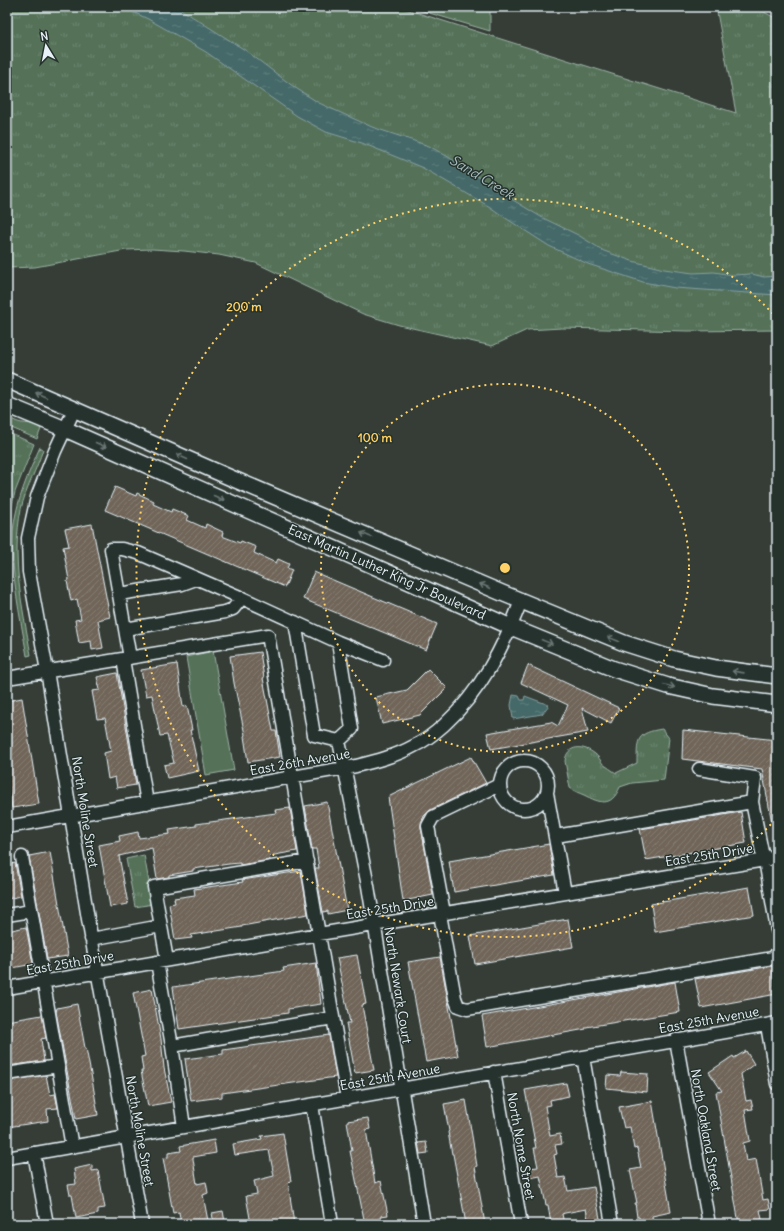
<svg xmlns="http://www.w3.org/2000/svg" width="784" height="1231" font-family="Delius,sans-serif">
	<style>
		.grass { fill: #557259; stroke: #9eb2a8 }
		.park { fill: url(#park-tufts); stroke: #9eb2a8 }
		.water { fill: url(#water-ripples); stroke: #869fa2 }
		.building { fill: url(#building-hatch); stroke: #e8f1f8 }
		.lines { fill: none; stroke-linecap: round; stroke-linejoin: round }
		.minor-casing { stroke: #e8f1f8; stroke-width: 15 }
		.major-casing { stroke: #e8f1f8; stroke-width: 18 }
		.minor { stroke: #26332d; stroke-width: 12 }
		.major { stroke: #26332d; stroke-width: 15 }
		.oneway { stroke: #6a7674 }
		.ring { fill: none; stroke: #ffd166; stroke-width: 2; stroke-dasharray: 2 4 }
		.labels { text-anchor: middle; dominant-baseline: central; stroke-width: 3; stroke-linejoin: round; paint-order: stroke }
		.street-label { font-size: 13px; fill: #e8f1f8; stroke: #26332d }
		.water-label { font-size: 14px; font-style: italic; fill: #a7bbbe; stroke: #26332d }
		.centre { fill: #ffd166; stroke: #26332d; stroke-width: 2 }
		.ring-label { font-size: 12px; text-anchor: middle; font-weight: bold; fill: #ffd166; stroke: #26332d; stroke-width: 3; stroke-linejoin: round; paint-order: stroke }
	</style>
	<defs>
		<pattern id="park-tufts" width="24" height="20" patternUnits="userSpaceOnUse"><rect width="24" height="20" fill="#557259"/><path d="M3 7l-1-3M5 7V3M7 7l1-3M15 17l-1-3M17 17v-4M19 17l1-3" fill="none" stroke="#6d8772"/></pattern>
		<pattern id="water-ripples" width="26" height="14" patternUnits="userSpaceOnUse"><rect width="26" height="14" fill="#456968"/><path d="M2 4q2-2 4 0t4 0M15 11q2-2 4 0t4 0" fill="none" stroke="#607f7e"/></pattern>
		<pattern id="building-hatch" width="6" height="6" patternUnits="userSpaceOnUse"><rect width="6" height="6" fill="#6f6558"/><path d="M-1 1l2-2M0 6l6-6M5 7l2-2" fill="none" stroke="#847c71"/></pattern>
	</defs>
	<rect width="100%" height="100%" fill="#353d36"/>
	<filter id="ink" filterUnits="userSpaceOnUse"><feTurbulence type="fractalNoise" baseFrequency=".025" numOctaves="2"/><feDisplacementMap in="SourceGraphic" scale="8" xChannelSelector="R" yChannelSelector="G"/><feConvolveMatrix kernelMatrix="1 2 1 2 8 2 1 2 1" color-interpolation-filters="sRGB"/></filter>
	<g filter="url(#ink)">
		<path class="grass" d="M409,7h81v24z
			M7,417c5,2 11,6 16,6 8,1 11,0 18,6l-4,10 -30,-13z
			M40,447l3,2c-6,20 -17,39 -22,60 -10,50 1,96 10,146l-4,1c-7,-41 -17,-83 -14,-125 3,-29 15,-57 27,-84z
			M213,651l21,119 -28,5 -20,-118z"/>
		<path class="park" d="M7,7h392l337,106 -20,-106h39l22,12v311l-89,1 -126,-3 -35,2 -35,16 -93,-21 -36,-11 -107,-51 -37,-8 -35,-4 -32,-2 -26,1 -91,17 -28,1z
			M7,432l27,12 -19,48 -6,26 -2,18z
			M662,729l7,9 -5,42 -32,3 -12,4c-9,21 -20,16 -36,8 -5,-2 -10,-4 -14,-7l-5,-27c2,-17 19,-16 30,-7 3,2 5,6 8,10 4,3 9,6 13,9l21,-10c0,-25 0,-30 25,-34z
			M144,855l9,49 -18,3 -9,-48z"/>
		<path class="water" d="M122,7h55l68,43 49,37 25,16 53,24 57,19 21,12 58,39 33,20 37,18 26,16 28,10 32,8 29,4 21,-1 19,3 19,-1 12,3 13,-1v19l-102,-7 -32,-6 -55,-18 -39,-18 -42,-27 -17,-12 -67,-39 -61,-25 -36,-11 -29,-16 -91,-64 -58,-33z
			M513,695l6,1 2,4h3l1,-4 24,9 -7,9 -29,5 -2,-14z"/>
		<path class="building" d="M115,487l21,9 1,-3 17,8 -1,3 18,8 1,-3 17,7 -2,4 18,8 1,-4 17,8 -1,4 18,7 1,-2 15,6 -2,6 22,10 2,-4 11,5 -2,4 5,2 -7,17 -180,-77z
			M92,524l18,93 -12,3 5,28 -11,2 -1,-9 -12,2 -4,-23 6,-1 -4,-20 -6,2 -4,-20 2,-1 -6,-33 6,-1 -4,-17z
			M314,572l123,52 -11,26 -123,-51z
			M260,652l4,26h-1l10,53h3l4,26 -32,5 -4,-26 1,-1 -11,-52 -4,-27z
			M177,664l6,43 4,-1 5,24h-2l9,41 -32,7 -3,-13 10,-2 -7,-28 -7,1 -8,-41 -6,1 -5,-26z
			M528,665l91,43 -8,15 -29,-15 6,24 -97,17 -4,-16 64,-11 7,4 10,-21 -47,-22z
			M428,669l19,19 -27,27 -38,9 -6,-27 31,-7z
			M117,673l19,112 -19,3 -2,-11 -7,2 -4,-26 7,-2 -6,-33 -8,1 -5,-28 8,-1 -3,-13z
			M22,698l17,106 -27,4 -5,-32v-75z
			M683,730l94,10v82l-5,1 -10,-54 -80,-10z
			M471,757l15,26 -56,27 -6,6 -3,7v4l12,68 -30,6 -15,-104z
			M327,802l20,108 -19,4v-3l-5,1 -8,-44h4l-3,-19h-4l-7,-43z
			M290,808l7,43 -28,5 1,4 -30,5v-2l-11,1 -36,5v2l-24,4v2l-12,2 -5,-31 -33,8 9,48 -18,3 -11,-62 21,-4 -1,-5 19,-4 1,6 31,-4 -1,-4 27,-4v-2l80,-11 -1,-3z
			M741,812l5,31 -100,17 -6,-31z
			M549,844l5,31 -100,17 -5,-31z
			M50,852l18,104 -21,3 -18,-103z
			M15,863l6,33 -14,3v-34z
			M301,871l7,43 -66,12v1l-51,8 1,3 -17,2 -6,-36 6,-1 -1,-5 21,-3 -1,-6 49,-7 -1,-2z
			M749,887l5,28 -99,17 -4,-28z
			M568,919l5,28 -98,17 -5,-28z
			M26,927l7,37 -26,5v-38z
			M357,955l9,49 -4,1 12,65 -19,3 -9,-50h4l-13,-65z
			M440,957l18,99 -32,6 -18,-100z
			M316,963l5,41 -33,5v4l-109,16 -6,-42 111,-16 -1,-3z
			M772,966l5,28 -76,14 -6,-29z
			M675,982l5,30 -94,15v2l-99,18 -5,-31z
			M152,989l9,50 3,29 7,34 -23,4 -7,-35h2l-2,-14 4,-1 -12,-63z
			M77,1004l8,44h1l7,37 5,30 -22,4 -20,-107 1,-4z
			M42,1015l4,23 -5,1 3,22 -37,5v-45z
			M329,1035l7,42 -114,16v4l-31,4 -6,-42 38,-5v-4z
			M746,1051l8,13 -13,10 5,27 5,-1 2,9 -8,1 5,31 -7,2 3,18 10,-2 7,41 5,-1 2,10 -10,1 3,14h-24l-23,-132 6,-1 -13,-19 24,-16 1,2z
			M621,1072l27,2 -1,18 -41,-4 1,-13 13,1z
			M46,1075l4,20 5,-1 3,14 -11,1 1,12 -41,6v-46z
			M566,1083l3,13 -19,4 1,5 -6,1 5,30 10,-2 2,10 -7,1 2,9 -3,1 4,23 7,-1 3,14 26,-4 7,37h-12l-3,-15 -21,4 -3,1 2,10h-13l-3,-19h-2l-6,-29 -10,2 -1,-10 9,-1 -4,-19h2l-11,-58z
			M466,1100l11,66 -2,1 10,57h-19l-13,-70h-1l-4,-22 1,-1 -5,-27z
			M652,1101l19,111 -19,4 1,8h-13l-1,-7h-2l-2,-14h2l-7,-33 11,-2 -4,-20 -3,1 -4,-22 -6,1 -5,-21z
			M368,1118l2,11 -4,1 9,53 6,-2 7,34 -7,1 1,8h-17l-15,-73h2l-5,-30z
			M283,1133l8,48 -3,1 6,42h-43l-5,-28 11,-2 -3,-13 20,-5 -5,-26 -34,5 -2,-11 29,-5 -1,-3z
			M214,1140l2,13 -23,4v2l4,25 9,-2 2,11 -5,2 5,26 -17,3h-10l-2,-12 -6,1 -10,-55 5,-1v-4l13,-2 -1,-5z
			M426,1142l2,11 -8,1 -2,-11z
			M92,1165v6l6,-1 7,38 -7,1v5l-22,4 -4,-23h-2l-2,-10 8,-1 -2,-15z
			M223,1211l2,11 -11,2 -2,-11z"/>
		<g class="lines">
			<g class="minor-casing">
				<path id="minor" d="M74,410l-19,41 -18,46 -9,41 1,34 18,99 41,248 54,305
					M119,594l63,-10 14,-5
					M295,622l19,113 25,6
					M125,629l100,-17 8,-3 9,-11
					M338,642l14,87 -13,12
					M130,658l-19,-109h11l16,4 104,45 96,44 45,18
					M123,659l24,144
					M7,678l261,-43 79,464
					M339,741l29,145 56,338
					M500 785a24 24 0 1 1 48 0a24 24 0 1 1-48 0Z
					M699,769l56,9 -3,24 10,50 5,7
					M547,793l18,100
					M7,827l349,-61c20,-5 40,-10 58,-20 11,-5 21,-13 30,-21 37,-34 59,-77 77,-124
					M556,836l196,-34
					M22,857l50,290
					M765,860l12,70
					M444,913l-16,-87 5,-9 66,-32
					M440,914l15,84 3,8 9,3 306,-51 4,-5
					M7,915l24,-4
					M91,939l70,-13
					M167,960l-13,-73 153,-26
					M157,962l15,84 12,81
					M7,988l312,-54 458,-76
					M767,1025l10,59
					M676,1040l33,184
					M172,1046l161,-28
					M583,1057l29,167
					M494,1072l27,152
					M7,1074l51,-8
					M312,1105l20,119
					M34,1153l13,71
					M7,1158l770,-135"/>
			</g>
			<g class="major-casing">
				<path id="major" d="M7,380l224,98 271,115 122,50 50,16 42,9 61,8
					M7,405l58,24 446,198 103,42 54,17 45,10 64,8"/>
			</g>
			<use href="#minor" class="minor"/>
			<use href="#major" class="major"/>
		</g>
		<defs><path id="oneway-shaft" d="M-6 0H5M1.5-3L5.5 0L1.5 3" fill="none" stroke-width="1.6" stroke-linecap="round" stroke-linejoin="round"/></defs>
		<g class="oneway">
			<use href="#oneway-shaft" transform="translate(41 395) rotate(-156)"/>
			<use href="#oneway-shaft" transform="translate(101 445) rotate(24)"/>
			<use href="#oneway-shaft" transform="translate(182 457) rotate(-156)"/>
			<use href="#oneway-shaft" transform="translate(219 498) rotate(24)"/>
			<use href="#oneway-shaft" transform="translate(366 535) rotate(-157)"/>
			<use href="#oneway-shaft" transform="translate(485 586) rotate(-157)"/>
			<use href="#oneway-shaft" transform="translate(613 639) rotate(-158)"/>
			<use href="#oneway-shaft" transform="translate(547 642) rotate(22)"/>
			<use href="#oneway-shaft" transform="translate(738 672) rotate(-172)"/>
			<use href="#oneway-shaft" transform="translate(669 686) rotate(14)"/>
		</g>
	</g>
	<g class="ring">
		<circle cx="505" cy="568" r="184"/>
		<path d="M775 820A369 369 0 1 1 775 316"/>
	</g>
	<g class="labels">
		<g class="street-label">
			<text transform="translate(387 572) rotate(24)">East Martin Luther King Jr Boulevard</text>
			<text transform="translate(300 762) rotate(-10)">East 26th Avenue</text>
			<text transform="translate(85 812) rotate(81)">North Moline Street</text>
			<text transform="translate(709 855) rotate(-9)">East 25th Drive</text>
			<text transform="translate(390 908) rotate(-9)">East 25th Drive</text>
			<text transform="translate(70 963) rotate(-10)">East 25th Drive</text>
			<text transform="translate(398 985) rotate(81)">North Newark Court</text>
			<text transform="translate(709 1020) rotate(-10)">East 25th Avenue</text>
			<text transform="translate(390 1077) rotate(-10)">East 25th Avenue</text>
			<text transform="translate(706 1130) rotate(80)">North Oakland Street</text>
			<text transform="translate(140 1131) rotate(80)">North Moline Street</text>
			<text transform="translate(521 1146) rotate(80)">North Nome Street</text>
		</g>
		<g class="water-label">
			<text transform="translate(482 177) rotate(31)">Sand Creek</text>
		</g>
	</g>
	<circle cx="505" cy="568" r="6" class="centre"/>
	<g class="ring-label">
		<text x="244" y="311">200 m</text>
		<text x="375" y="442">100 m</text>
	</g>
	<rect width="784" height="1231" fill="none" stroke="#26332d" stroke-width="24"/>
	<rect x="12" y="12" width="760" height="1207" fill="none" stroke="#e8f1f8" stroke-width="1.5" filter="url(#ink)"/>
	<g transform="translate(46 46) rotate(350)" stroke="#26332d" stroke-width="3" paint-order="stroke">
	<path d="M0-3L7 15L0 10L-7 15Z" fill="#e8f1f8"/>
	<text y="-6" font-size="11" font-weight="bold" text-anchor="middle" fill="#e8f1f8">N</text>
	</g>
</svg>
